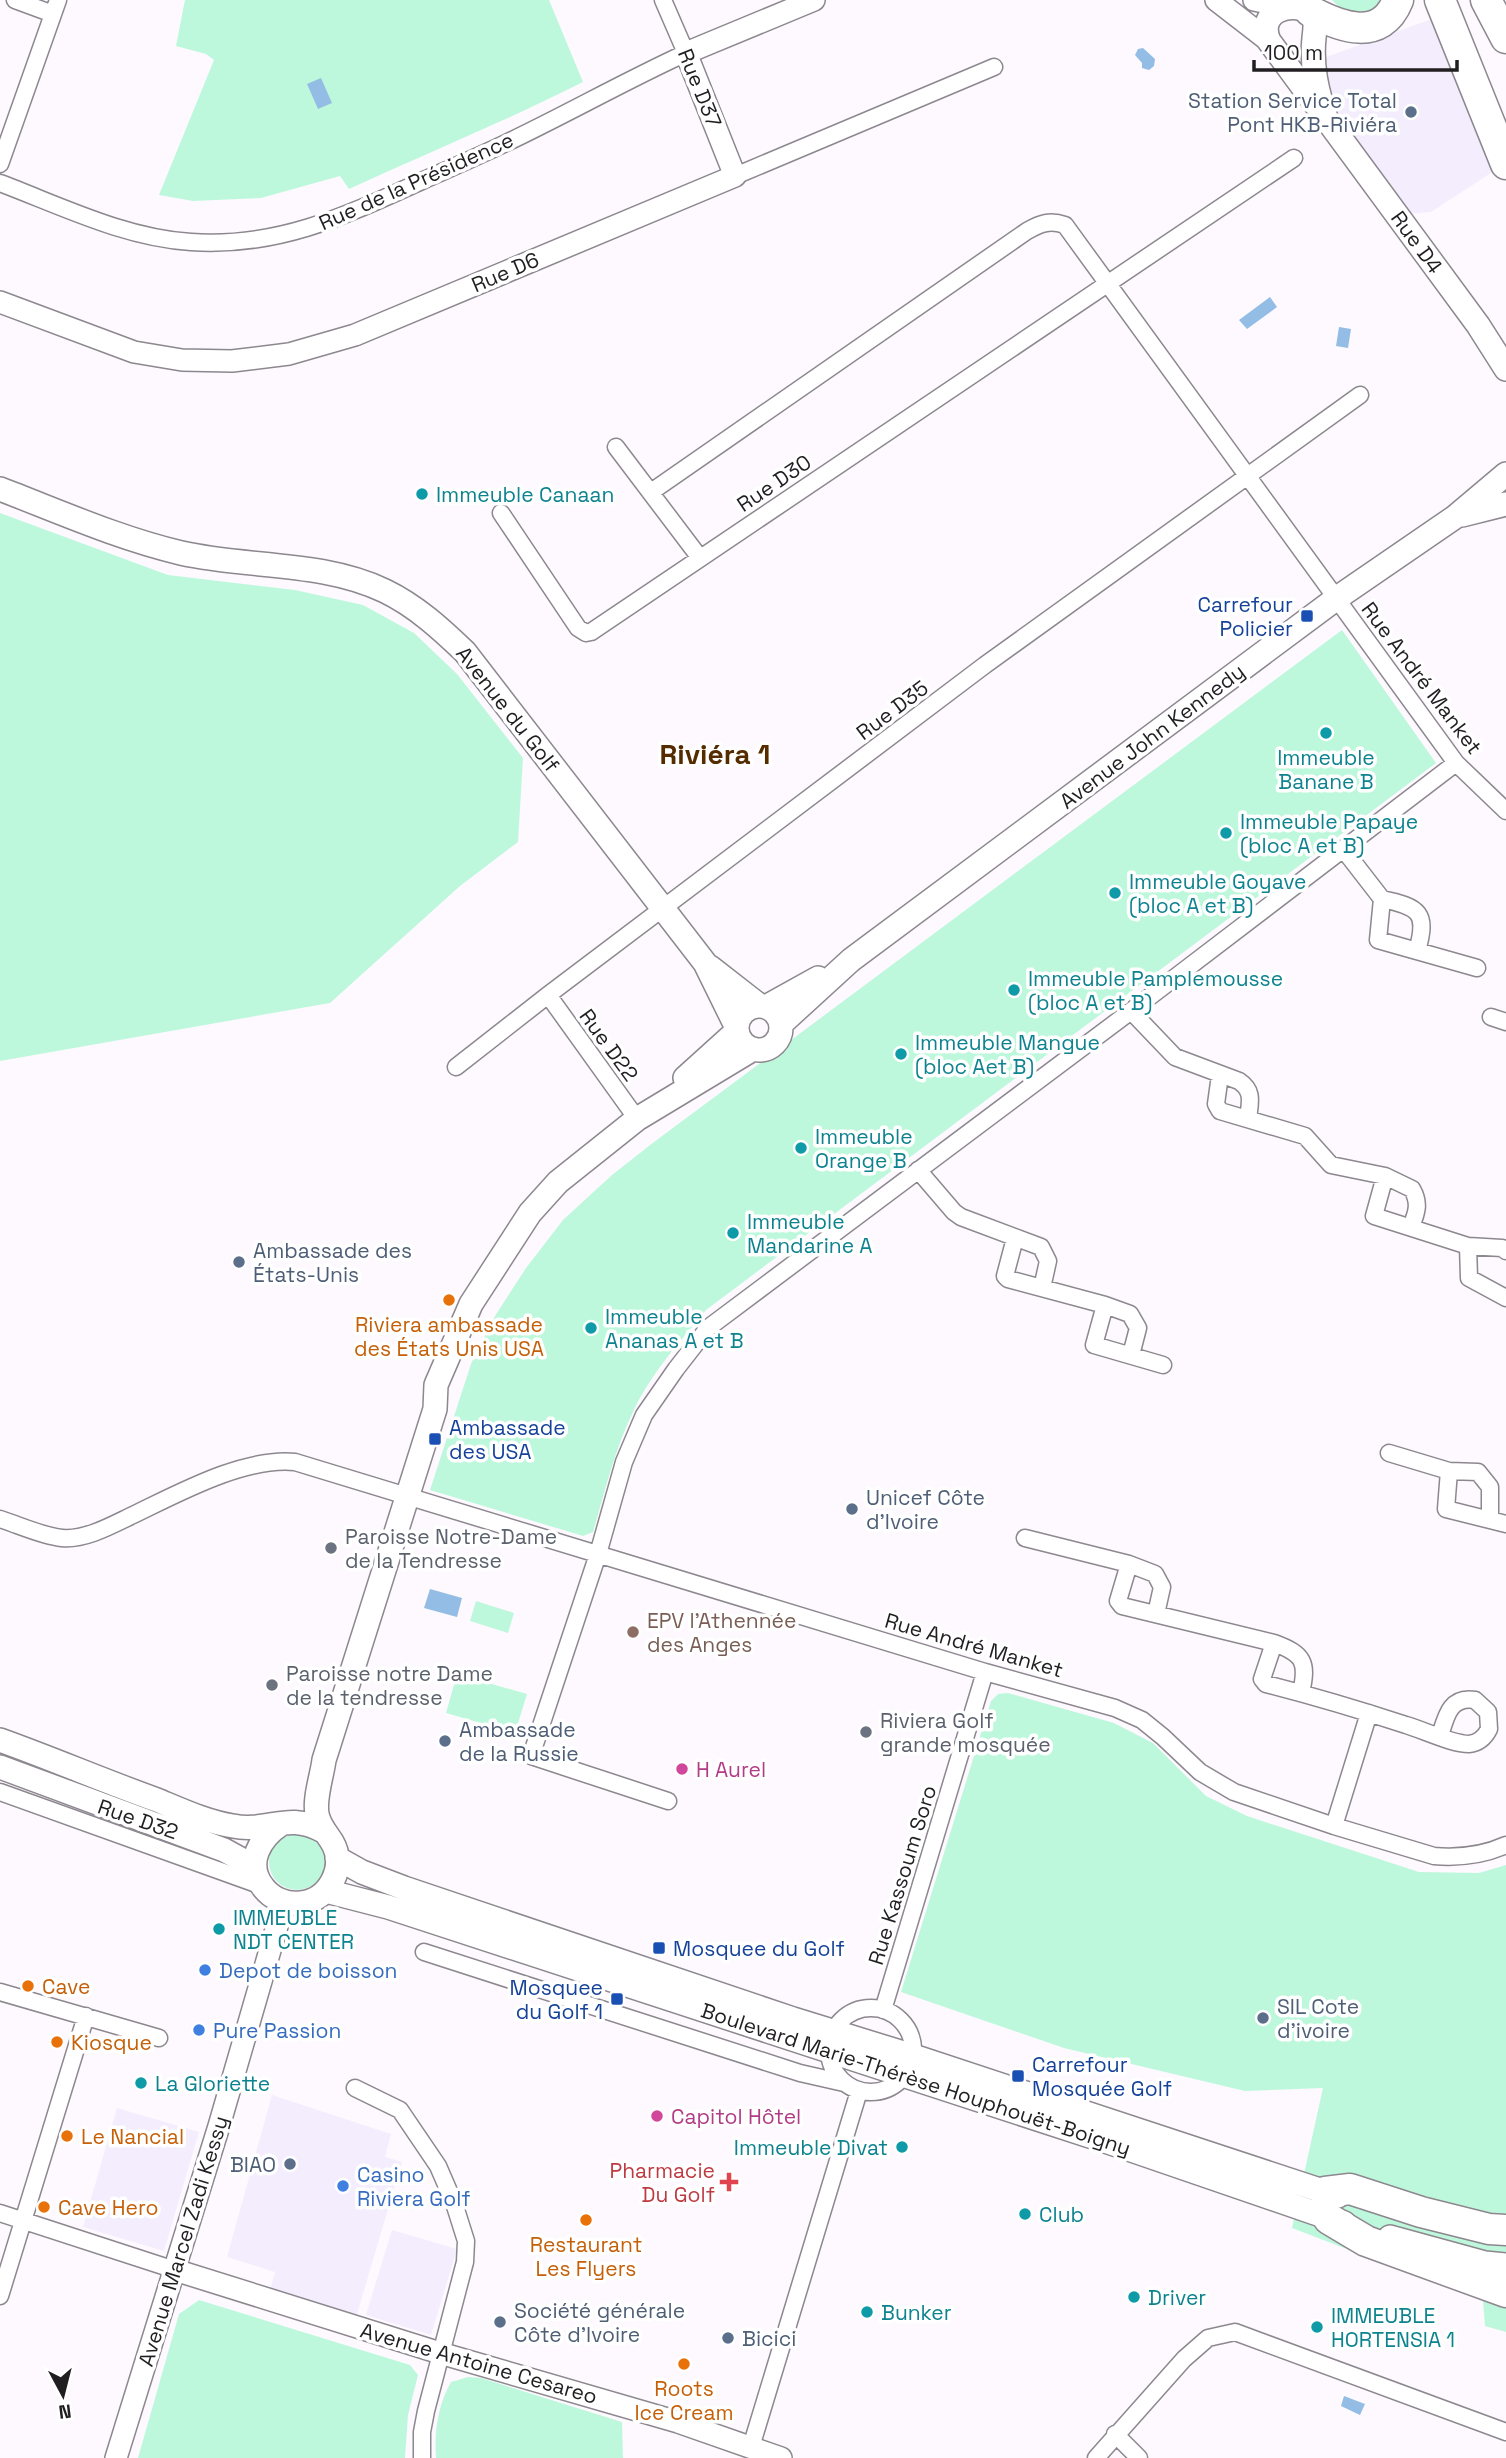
<svg xmlns="http://www.w3.org/2000/svg" width="1506" height="2458" font-family="'Space Grotesk',sans-serif">
	<style>
		.commercial { fill: #f4edfe }
		.green { fill: #bef8dc }
		.water { fill: #93bde4 }
		.lines { fill: none; stroke-linecap: round; stroke-linejoin: round }
		.minor-casing { stroke: #8d878f; stroke-width: 19 }
		.tertiary-casing { stroke: #8d878f; stroke-width: 24 }
		.secondary-casing { stroke: #8d878f; stroke-width: 26 }
		.motorway-casing { stroke: #8d878f; stroke-width: 33 }
		.minor { stroke: #fff; stroke-width: 16 }
		.tertiary { stroke: #fff; stroke-width: 21 }
		.secondary { stroke: #fff; stroke-width: 23 }
		.motorway { stroke: #fff; stroke-width: 30 }
		.service-dot { fill: #5c6f8a; stroke: #fff; stroke-width: 2.5 }
		.culture-dot { fill: #0f9aa8; stroke: #fff; stroke-width: 2.5 }
		.transit-dot { fill: #1a4fb4; stroke: #fff; stroke-width: 2.5 }
		.food-dot { fill: #e8710a; stroke: #fff; stroke-width: 2.5 }
		.worship-dot { fill: #6b7280; stroke: #fff; stroke-width: 2.5 }
		.education-dot { fill: #8d6e63; stroke: #fff; stroke-width: 2.5 }
		.hotel-dot { fill: #d1479c; stroke: #fff; stroke-width: 2.5 }
		.shop-dot { fill: #3f7fe0; stroke: #fff; stroke-width: 2.5 }
		.health-dot { fill: #e0444e; stroke: #fff; stroke-width: 2.5 }
		.labels { text-anchor: middle; dominant-baseline: central; stroke-width: 7; stroke-linejoin: round; paint-order: stroke }
		.street-label { font-size: 21px; fill: #201e21; stroke: #fff }
		.service-label { font-size: 21px; fill: #4e5e75; stroke: #fff; text-anchor: start }
		.culture-label { font-size: 21px; fill: #0d838f; stroke: #fff; text-anchor: start }
		.transit-label { font-size: 21px; fill: #164399; stroke: #fff; text-anchor: start }
		.food-label { font-size: 21px; fill: #c56008; stroke: #fff; text-anchor: start }
		.worship-label { font-size: 21px; fill: #5b616d; stroke: #fff; text-anchor: start }
		.education-label { font-size: 21px; fill: #785e54; stroke: #fff; text-anchor: start }
		.hotel-label { font-size: 21px; fill: #b23c85; stroke: #fff; text-anchor: start }
		.shop-label { font-size: 21px; fill: #366cbe; stroke: #fff; text-anchor: start }
		.health-label { font-size: 21px; fill: #be3a42; stroke: #fff; text-anchor: end }
		.district-label { font-size: 28px; font-weight: bold; fill: #552c00; stroke: #fff }
	</style>
	<rect width="100%" height="100%" fill="#fdf9fe"/>
	<path class="commercial" d="M1432,19l62,152 -63,41 -24,2 -69,-89 -20,-65z
		M272,2095l119,39 -6,23 17,5 -48,162 -86,-26 7,-26 -48,-15z
		M117,2108l82,24 -35,119 -81,-24z
		M392,2230l65,19 -26,86 -65,-20z"/>
	<path class="green" d="M185,0h364l34,82c-77,39 -156,71 -234,107l-9,-13 -79,22 -68,3 -34,-6 55,-135 -8,-6 -30,-8z
		M1332,0h47l-1,10 -9,8 -25,-6z
		M0,513l168,62 127,15 68,15 51,28 43,41 66,84 -5,84 -58,44 -130,117 -330,58z
		M1342,630l94,133 -730,547c-25,31 -55,63 -72,100 -19,38 -29,81 -41,122l-10,4 -153,-46 41,-126 24,-48 31,-48 37,-48 49,-45 42,-33z
		M476,1601l38,12 -6,20 -38,-12z
		M457,1674l70,20 -12,39 -69,-20z
		M1008,1693l106,30 39,20 53,53 41,20 172,56 60,1 27,-8v467l-21,-6 -2,-25 -191,-73 31,-140 -78,3 -181,-43 -163,-56 90,-291 7,-7z
		M269 1862a28 28 0 1 1 56 0a28 28 0 1 1-56 0Z
		M199,2300l211,65 8,10 -10,40 -3,43h-267l41,-144z
		M468,2377l13,1 141,44 1,36h-187c-2,-27 2,-53 15,-76z"/>
	<path class="water" d="M1143,48l12,11 -1,7 -5,4 -7,-2v-5l-7,-8 3,-6z
		M321,78l11,25 -14,6 -11,-25z
		M1270,297l7,10 -30,22 -8,-9z
		M1339,327l12,2 -3,19 -12,-2z
		M430,1589l32,9 -5,19 -33,-9z
		M1344,2396l21,8 -5,11 -19,-9z"/>
	<g class="lines">
		<g class="minor-casing">
			<path id="minor" d="M15,0l38,14
				M0,164l58,-164
				M735,176l259,-109
				M0,183c61,23 125,55 191,59 87,6 156,-27 233,-62 27,-12 55,-24 82,-37 61,-29 119,-62 180,-90l-23,-53
				M616,447l84,111
				M651,492l376,-261c14,-8 23,-11 38,-6l391,538 50,48
				M501,513l77,115 8,5 5,-1 703,-474
				M1344,850l38,49c38,8 46,14 35,52
				M1382,899l-4,41 99,28
				M548,995l89,124
				M1131,1011l44,46 64,24c15,10 11,21 9,38
				M1491,1017l15,5
				M456,1067l92,-72 437,-330 375,-270
				M1220,1075l-4,29 4,7 85,25 26,29 54,11 27,13c8,14 5,23 -1,38
				M918,1170l36,42 7,5 80,30 7,14 -6,27
				M1385,1176l-11,40 94,30 34,2 4,3
				M1015,1238l-10,38 3,3 97,26 25,9 8,14 -7,27
				M1468,1246l1,32 37,20
				M1105,1305l-11,40 69,20
				M1389,1453l60,18 29,1 12,15v32
				M1449,1471l-3,38 60,15
				M0,1519c19,6 42,17 62,19 24,2 50,-13 71,-23 46,-22 111,-58 162,-53l690,210 130,36 27,12 21,17 37,35 34,20 100,34 100,30c24,2 50,-1 72,-11
				M1025,1538l104,26 26,10 7,13 -6,27
				M1129,1564l-11,37 4,5 152,37c30,11 34,19 27,50
				M1274,1643l-12,36 4,5c47,12 94,26 140,41 17,5 46,19 63,19 10,-1 16,-7 20,-15l-1,-17 -13,-12c-25,-4 -29,16 -35,36
				M0,1792l262,94
				M668,1801l-137,-45 67,-202 26,-92 20,-47 32,-46 32,-41 427,-320 321,-245
				M1334,1826l35,-113
				M424,1952l376,121 44,10
				M0,1992l159,46
				M829 2050a42 42 0 1 1 84 0a42 42 0 1 1-84 0Z
				M883,2010l102,-338
				M355,2088l45,22 38,56 16,37 12,38 -1,21 -39,149 -4,21v26
				M0,2213l175,57
				M0,2296l86,-280
				M1115,2434l24,24
				M751,2447l108,-356
				M1096,2458l88,-99 24,-21 27,-6 271,100"/>
		</g>
		<g class="tertiary-casing">
			<path id="tertiary" d="M1216,0l53,41
				M1254,0l24,5
				M0,302l134,50 48,8 50,1 57,-7 66,-19 380,-159 -49,-123 128,-53
				M175,2270l265,83 238,69 103,36
				M116,2458l103,-332 65,-224"/>
		</g>
		<g class="secondary-casing">
			<path id="secondary" d="M1326,118c-9,-27 -15,-52 -12,-80 1,-10 3,-18 -4,-26 -19,-12 -54,0 -41,29l209,284 28,44
				M0,489c60,23 118,49 181,64 66,15 142,8 204,38 31,15 56,38 80,61l240,311 32,65
				M1462,515l44,-11
				M710,967l50,39
				M737 1028a22 22 0 1 1 44 0a22 22 0 1 1-44 0Z
				M766,1007l52,-29
				M781,1024l70,-64 486,-362 118,-81 51,-43
				M685,1078l52,-47
				M0,1740c53,19 104,41 157,60 24,10 50,22 76,26 35,7 55,-15 90,5
				M0,1767l224,83 31,17
				M281,1824c-20,13 -37,39 -18,63 8,11 23,18 38,16 28,-3 46,-36 31,-61 -6,-10 -13,-16 -15,-28 -3,-16 5,-38 7,-54l111,-351 1,-24 35,-81 59,-91 28,-31 79,-63 116,-70
				M337,1858l25,14 42,16 389,131 120,37 425,140
				M326,1891l62,16 720,235 236,81
				M1390,2237l95,26 21,2"/>
		</g>
		<g class="motorway-casing">
			<path id="motorway" d="M1440,0l66,164
				M1486,0l20,38
				M1310,11c30,16 71,32 88,-11
				M1325,2192l25,-3 71,23 68,17 17,1
				M1329,2219l37,22 140,51"/>
		</g>
		<use href="#minor" class="minor"/>
		<use href="#tertiary" class="tertiary"/>
		<use href="#secondary" class="secondary"/>
		<use href="#motorway" class="motorway"/>
	</g>
	<g class="service-dot">
		<circle cx="1411" cy="112" r="7"/>
		<circle cx="239" cy="1262" r="7"/>
		<circle cx="852" cy="1509" r="7"/>
		<circle cx="445" cy="1741" r="7"/>
		<circle cx="1263" cy="2018" r="7"/>
		<circle cx="290" cy="2164" r="7"/>
		<circle cx="500" cy="2322" r="7"/>
		<circle cx="728" cy="2338" r="7"/>
	</g>
	<g class="culture-dot">
		<circle cx="422" cy="494" r="7"/>
		<circle cx="1326" cy="733" r="7"/>
		<circle cx="1226" cy="833" r="7"/>
		<circle cx="1115" cy="893" r="7"/>
		<circle cx="1014" cy="990" r="7"/>
		<circle cx="901" cy="1054" r="7"/>
		<circle cx="801" cy="1148" r="7"/>
		<circle cx="733" cy="1233" r="7"/>
		<circle cx="591" cy="1328" r="7"/>
		<circle cx="219" cy="1929" r="7"/>
		<circle cx="141" cy="2083" r="7"/>
		<circle cx="902" cy="2147" r="7"/>
		<circle cx="1025" cy="2214" r="7"/>
		<circle cx="1134" cy="2297" r="7"/>
		<circle cx="867" cy="2312" r="7"/>
		<circle cx="1317" cy="2327" r="7"/>
	</g>
	<g class="transit-dot">
		<rect x="1300" y="609" width="14" height="14" rx="3.5"/>
		<rect x="428" y="1432" width="14" height="14" rx="3.5"/>
		<rect x="652" y="1941" width="14" height="14" rx="3.5"/>
		<rect x="610" y="1992" width="14" height="14" rx="3.5"/>
		<rect x="1011" y="2069" width="14" height="14" rx="3.5"/>
	</g>
	<g class="food-dot">
		<circle cx="449" cy="1300" r="7"/>
		<circle cx="28" cy="1986" r="7"/>
		<circle cx="57" cy="2042" r="7"/>
		<circle cx="67" cy="2136" r="7"/>
		<circle cx="44" cy="2207" r="7"/>
		<circle cx="586" cy="2220" r="7"/>
		<circle cx="684" cy="2364" r="7"/>
	</g>
	<g class="worship-dot">
		<circle cx="331" cy="1548" r="7"/>
		<circle cx="272" cy="1685" r="7"/>
		<circle cx="866" cy="1732" r="7"/>
	</g>
	<circle class="education-dot" cx="633" cy="1632" r="7"/>
	<g class="hotel-dot">
		<circle cx="682" cy="1769" r="7"/>
		<circle cx="657" cy="2116" r="7"/>
	</g>
	<g class="shop-dot">
		<circle cx="205" cy="1970" r="7"/>
		<circle cx="199" cy="2030" r="7"/>
		<circle cx="343" cy="2186" r="7"/>
	</g>
	<path class="health-dot" d="M725.5 2171.5h7v7h7v7h-7v7h-7v-7h-7v-7h7z"/>
	<g class="labels">
		<g class="street-label">
			<text transform="translate(700 88) rotate(68)">Rue D37</text>
			<text transform="translate(416 181) rotate(-24)">Rue de la Présidence</text>
			<text transform="translate(1417 242) rotate(54)">Rue D4</text>
			<text transform="translate(505 272) rotate(-23)">Rue D6</text>
			<text transform="translate(774 483) rotate(-34)">Rue D30</text>
			<text transform="translate(1422 678) rotate(53)">Rue André Manket</text>
			<text transform="translate(508 709) rotate(52)">Avenue du Golf</text>
			<text transform="translate(892 710) rotate(-37)">Rue D35</text>
			<text transform="translate(1152 736) rotate(-37)">Avenue John Kennedy</text>
			<text transform="translate(609 1045) rotate(54)">Rue D22</text>
			<text transform="translate(974 1645) rotate(16)">Rue André Manket</text>
			<text transform="translate(138 1819) rotate(19)">Rue D32</text>
			<text transform="translate(902 1875) rotate(-73)">Rue Kassoum Soro</text>
			<text transform="translate(916 2079) rotate(18)">Boulevard Marie-Thérèse Houphouët-Boigny</text>
			<text transform="translate(183 2241) rotate(-73)">Avenue Marcel Zadi Kessy</text>
			<text transform="translate(479 2363) rotate(16)">Avenue Antoine Cesareo</text>
		</g>
		<g class="service-label">
			<text x="1397" y="100" text-anchor="end">Station Service Total<tspan x="1397" dy="24">Pont HKB-Riviéra</tspan></text>
			<text x="253" y="1250">Ambassade des<tspan x="253" dy="24">États-Unis</tspan></text>
			<text x="866" y="1497">Unicef Côte<tspan x="866" dy="24">d’Ivoire</tspan></text>
			<text x="459" y="1729">Ambassade<tspan x="459" dy="24">de la Russie</tspan></text>
			<text x="1277" y="2006">SIL Cote<tspan x="1277" dy="24">d'ivoire</tspan></text>
			<text x="276" y="2164" text-anchor="end">BIAO</text>
			<text x="514" y="2310">Société générale<tspan x="514" dy="24">Côte d’Ivoire</tspan></text>
			<text x="742" y="2338">Bicici</text>
		</g>
		<g class="culture-label">
			<text x="436" y="494">Immeuble Canaan</text>
			<text x="1326" y="757" text-anchor="middle">Immeuble<tspan x="1326" dy="24">Banane B</tspan></text>
			<text x="1240" y="821">Immeuble Papaye<tspan x="1240" dy="24">(bloc A et B)</tspan></text>
			<text x="1129" y="881">Immeuble Goyave<tspan x="1129" dy="24">(bloc A et B)</tspan></text>
			<text x="1028" y="978">Immeuble Pamplemousse<tspan x="1028" dy="24">(bloc A et B)</tspan></text>
			<text x="915" y="1042">Immeuble Mangue<tspan x="915" dy="24">(bloc Aet B)</tspan></text>
			<text x="815" y="1136">Immeuble<tspan x="815" dy="24">Orange B</tspan></text>
			<text x="747" y="1221">Immeuble<tspan x="747" dy="24">Mandarine A</tspan></text>
			<text x="605" y="1316">Immeuble<tspan x="605" dy="24">Ananas A et B</tspan></text>
			<text x="233" y="1917">IMMEUBLE<tspan x="233" dy="24">NDT CENTER</tspan></text>
			<text x="155" y="2083">La Gloriette</text>
			<text x="888" y="2147" text-anchor="end">Immeuble Divat</text>
			<text x="1039" y="2214">Club</text>
			<text x="1148" y="2297">Driver</text>
			<text x="881" y="2312">Bunker</text>
			<text x="1331" y="2315">IMMEUBLE<tspan x="1331" dy="24">HORTENSIA 1</tspan></text>
		</g>
		<g class="transit-label">
			<text x="1293" y="604" text-anchor="end">Carrefour<tspan x="1293" dy="24">Policier</tspan></text>
			<text x="449" y="1427">Ambassade<tspan x="449" dy="24">des USA</tspan></text>
			<text x="673" y="1948">Mosquee du Golf</text>
			<text x="603" y="1987" text-anchor="end">Mosquee<tspan x="603" dy="24">du Golf 1</tspan></text>
			<text x="1032" y="2064">Carrefour<tspan x="1032" dy="24">Mosquée Golf</tspan></text>
		</g>
		<g class="food-label">
			<text x="449" y="1324" text-anchor="middle">Riviera ambassade<tspan x="449" dy="24">des États Unis USA</tspan></text>
			<text x="42" y="1986">Cave</text>
			<text x="71" y="2042">Kiosque</text>
			<text x="81" y="2136">Le Nancial</text>
			<text x="58" y="2207">Cave Hero</text>
			<text x="586" y="2244" text-anchor="middle">Restaurant<tspan x="586" dy="24">Les Flyers</tspan></text>
			<text x="684" y="2388" text-anchor="middle">Roots<tspan x="684" dy="24">Ice Cream</tspan></text>
		</g>
		<g class="worship-label">
			<text x="345" y="1536">Paroisse Notre-Dame<tspan x="345" dy="24">de la Tendresse</tspan></text>
			<text x="286" y="1673">Paroisse notre Dame<tspan x="286" dy="24">de la tendresse</tspan></text>
			<text x="880" y="1720">Riviera Golf<tspan x="880" dy="24">grande mosquée</tspan></text>
		</g>
		<g class="education-label">
			<text x="647" y="1620">EPV l'Athennée<tspan x="647" dy="24">des Anges</tspan></text>
		</g>
		<g class="hotel-label">
			<text x="696" y="1769">H Aurel</text>
			<text x="671" y="2116">Capitol Hôtel</text>
		</g>
		<g class="shop-label">
			<text x="219" y="1970">Depot de boisson</text>
			<text x="213" y="2030">Pure Passion</text>
			<text x="357" y="2174">Casino<tspan x="357" dy="24">Riviera Golf</tspan></text>
		</g>
		<g class="health-label">
			<text x="715" y="2170">Pharmacie<tspan x="715" dy="24">Du Golf</tspan></text>
		</g>
		<g class="district-label">
			<text x="715" y="754">Riviéra 1</text>
		</g>
	</g>
	<g transform="translate(63 2395) rotate(173)" stroke="#ffffff" stroke-width="5" paint-order="stroke">
	<path d="M0-5L12 26L0 18L-12 26Z" fill="#201e21"/>
	<text y="-10" font-size="19" font-weight="bold" text-anchor="middle" fill="#201e21">N</text>
	</g>
	<path d="M1254 60v10h203v-10" fill="none" stroke="#201e21" stroke-width="3.5"/>
	<text x="1264" y="60" font-size="21" fill="#201e21" stroke="#ffffff" stroke-width="5" paint-order="stroke">100 m</text>
</svg>
